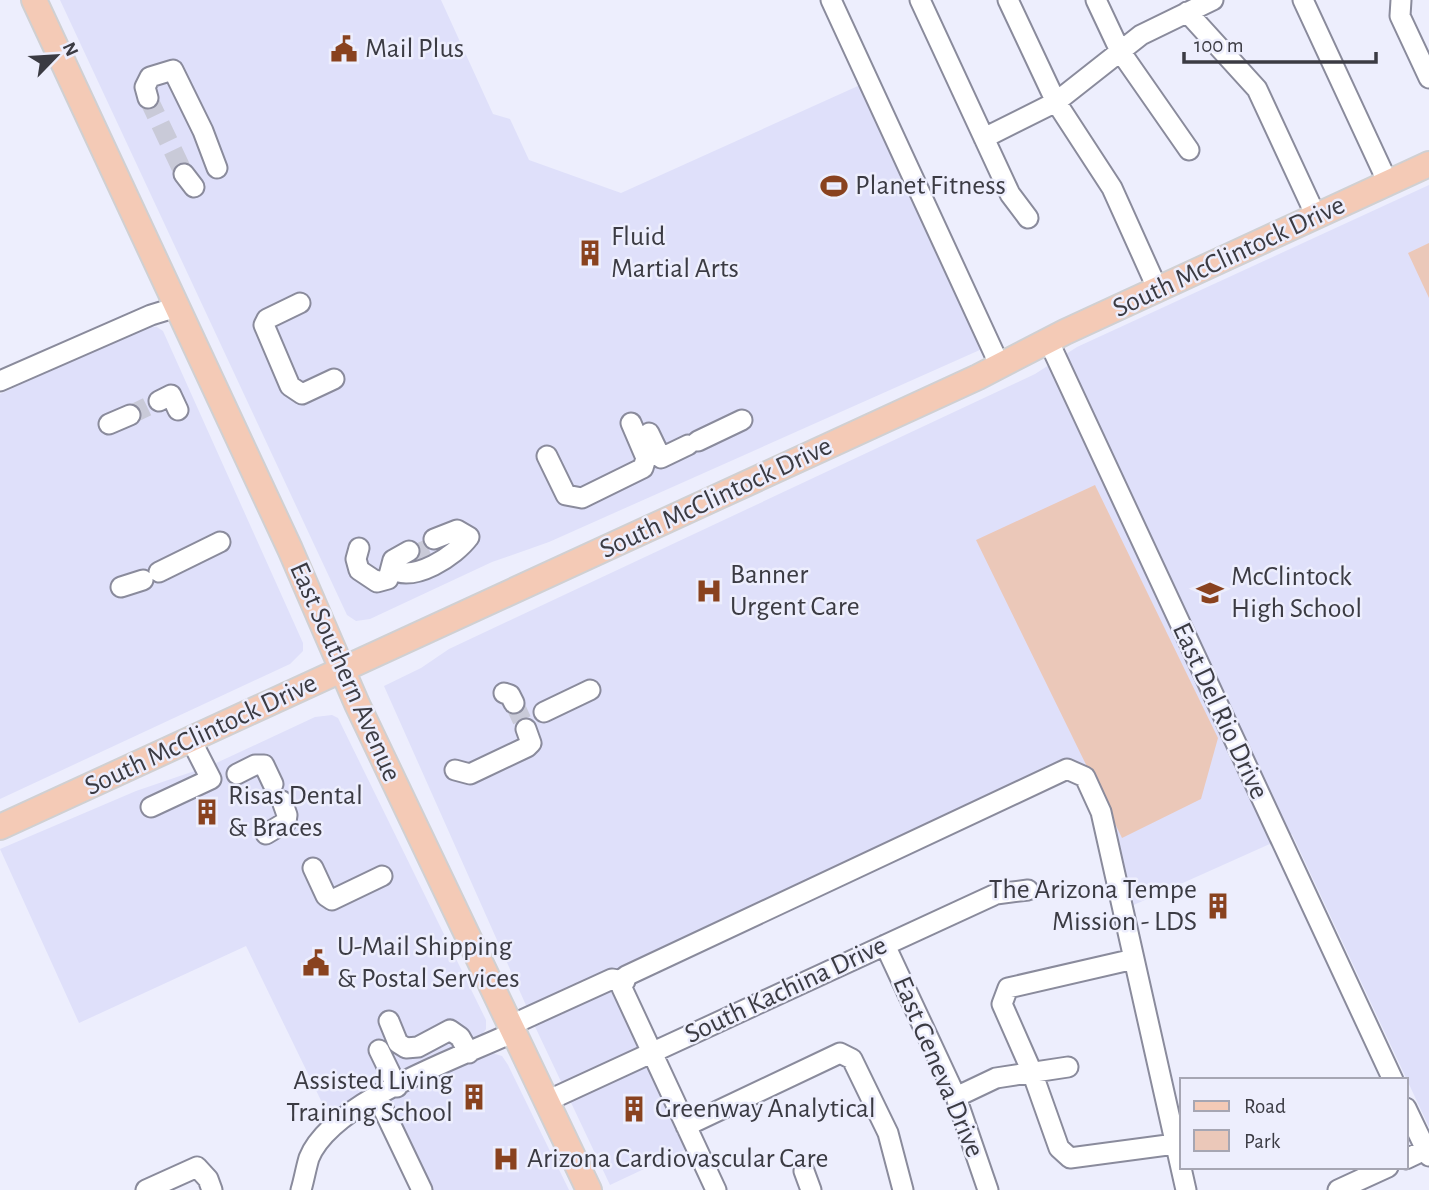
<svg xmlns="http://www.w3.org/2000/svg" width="1429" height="1190" font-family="'Alegreya Sans',sans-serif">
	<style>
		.built { fill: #dfe0fa }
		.green { fill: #ebc8b9 }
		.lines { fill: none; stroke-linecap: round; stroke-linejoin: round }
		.minor-tunnel { stroke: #c9cad8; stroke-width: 19; stroke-dasharray: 19 10; stroke-linecap: butt }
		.minor-casing { stroke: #8a8b9c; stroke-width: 23 }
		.major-casing { stroke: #d0d0d2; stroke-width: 28 }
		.minor { stroke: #fff; stroke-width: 19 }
		.major { stroke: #f4cab6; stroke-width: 24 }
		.labels { text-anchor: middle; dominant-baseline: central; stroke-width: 5; stroke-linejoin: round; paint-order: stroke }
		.poi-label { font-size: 28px; fill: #3b3b43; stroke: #edeefd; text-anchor: start }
		.street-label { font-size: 28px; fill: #3b3b43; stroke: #edeefd }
	</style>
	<rect width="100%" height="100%" fill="#edeefd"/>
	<path class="built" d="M60,0h381l52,114 17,5 19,41 92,33 248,-112 122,264 -442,197 -57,20 -122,57 -14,2 -9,-6z
		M1429,185v942l-137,-293 -165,74 -22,-97 -44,-46 -532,247 -145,-326 37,-18 28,-19 586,-275 42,-27z
		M148,326l9,1 6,4 140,312v8l-13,13 -290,135v-405z
		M332,715l6,3 148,302v9l-4,6 -114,53 -39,29 -83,-171 -167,77 -79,-174 136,-58 76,-26 103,-48z
		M612,979l83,166 -85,40 -80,-169z
		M489,1052l13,4 6,9 61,125h-141l-42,-89z"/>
	<path class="green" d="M1429,243v55l-21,-45z
		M1095,485l123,253 -17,61 -79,39 -146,-298z"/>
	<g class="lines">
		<path class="minor-tunnel" d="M148,98l36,76
			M130,415l29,-14
			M411,556l26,-11
			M514,703l12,26"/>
		<g class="minor-casing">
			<path id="minor" d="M831,0l169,366
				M920,0l90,194 18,24
				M1008,0l48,102 56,86 46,102
				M1096,0l24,51 69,99
				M1303,0l85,183
				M1401,0l-1,16 29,62
				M1187,12l70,77 59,127
				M148,98l-3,-11 5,-10 23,-7 30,61 14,37
				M984,138l72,-36 85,-67 72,-35
				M184,174l10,13
				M300,303l-33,16 -3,6 26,61 12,8 32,-15
				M1049,342l344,738
				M0,381l151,-66 26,-8
				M159,401l12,-6 7,15
				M109,424l21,-9
				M649,433l12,25 27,-13
				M698,441l44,-21
				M547,456l19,39 16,3 61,-30 3,-10 -15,-35
				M434,539l23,-9 12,7
				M359,548l-3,11 3,11 18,12 11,-3 5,-19 16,-9
				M391,569c23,14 64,-13 78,-32
				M159,572l61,-30
				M121,587l22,-7
				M504,693l6,2 4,8
				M544,712l46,-22
				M455,770l15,4 57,-27 4,-4 -5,-14
				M237,774l18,-9h9l9,19
				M151,807l60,-28 -20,-39
				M266,834l20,-12 1,-7 -5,-14
				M313,868l13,28 6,4 50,-24
				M885,945l71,152 32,93
				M1134,959l-126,29 -6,16 30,68 27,76 11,10 105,-14
				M389,1021l9,22 8,5 12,-1 32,-17 10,7 9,16
				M511,1025l101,-46 13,2
				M379,1050l18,37
				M377,1096l45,94
				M956,1097l40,-19 72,-11
				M547,1101l449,-207 32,-4
				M1406,1108l23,48
				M686,1126l154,-73 12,6 36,74 15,57
				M1406,1159l23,-11
				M804,1171l7,19
				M146,1190l51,-23 11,12 4,11
				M301,1190c3,-10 5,-22 8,-32 23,-57 150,-100 205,-126
				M716,1190l-94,-202 4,-12 441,-207 18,8 16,35 85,378
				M1338,1190l50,-23"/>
		</g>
		<g class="major-casing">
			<path id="major" d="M34,0l256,549 67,155 232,486
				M0,827l978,-450 87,-45 364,-168"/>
		</g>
		<use href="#minor" class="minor"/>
		<use href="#major" class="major"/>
	</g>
	<defs>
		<g id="civic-bare" transform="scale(2.1)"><path d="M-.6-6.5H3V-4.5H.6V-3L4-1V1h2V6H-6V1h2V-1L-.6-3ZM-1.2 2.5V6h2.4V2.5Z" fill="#89421f" stroke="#edeefd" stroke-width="2.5" paint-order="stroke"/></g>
		<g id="stadium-bare" transform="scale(2.1)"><path d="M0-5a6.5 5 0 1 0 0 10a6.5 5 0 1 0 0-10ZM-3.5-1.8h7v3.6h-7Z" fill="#89421f" stroke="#edeefd" stroke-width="2.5" paint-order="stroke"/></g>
		<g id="building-bare" transform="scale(2.1)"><path d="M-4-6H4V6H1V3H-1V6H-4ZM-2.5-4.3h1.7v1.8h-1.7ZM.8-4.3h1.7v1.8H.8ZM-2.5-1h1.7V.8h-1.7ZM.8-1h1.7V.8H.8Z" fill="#89421f" stroke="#edeefd" stroke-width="2.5" paint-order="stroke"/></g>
		<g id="hospital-bare" transform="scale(2.1)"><path d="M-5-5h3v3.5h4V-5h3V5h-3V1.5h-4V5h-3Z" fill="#89421f" stroke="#edeefd" stroke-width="2.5" paint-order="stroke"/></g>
		<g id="school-bare" transform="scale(2.1)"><path d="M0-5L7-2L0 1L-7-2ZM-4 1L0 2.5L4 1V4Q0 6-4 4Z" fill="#89421f" stroke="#edeefd" stroke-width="2.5" paint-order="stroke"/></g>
	</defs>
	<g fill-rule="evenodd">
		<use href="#civic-bare" x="344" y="49"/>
		<use href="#stadium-bare" x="834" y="186"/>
		<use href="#building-bare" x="590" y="253"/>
		<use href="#hospital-bare" x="709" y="591"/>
		<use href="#school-bare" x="1210" y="593"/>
		<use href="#building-bare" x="207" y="812"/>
		<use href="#building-bare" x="1218" y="906"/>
		<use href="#civic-bare" x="316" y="963"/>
		<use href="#building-bare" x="474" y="1097"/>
		<use href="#building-bare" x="634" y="1109"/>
		<use href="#hospital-bare" x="506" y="1159"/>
	</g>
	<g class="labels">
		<g class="poi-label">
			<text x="365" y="49">Mail Plus</text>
			<text x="855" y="186">Planet Fitness</text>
			<text x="611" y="237">Fluid<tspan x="611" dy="32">Martial Arts</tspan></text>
			<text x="730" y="575">Banner<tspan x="730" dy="32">Urgent Care</tspan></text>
			<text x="1231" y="577">McClintock<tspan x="1231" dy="32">High School</tspan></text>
			<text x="228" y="796">Risas Dental<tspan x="228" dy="32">&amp; Braces</tspan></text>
			<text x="1197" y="890" text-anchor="end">The Arizona Tempe<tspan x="1197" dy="32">Mission - LDS</tspan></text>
			<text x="337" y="947">U-Mail Shipping<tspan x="337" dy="32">&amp; Postal Services</tspan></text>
			<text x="453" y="1081" text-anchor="end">Assisted Living<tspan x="453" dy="32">Training School</tspan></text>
			<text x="655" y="1109">Greenway Analytical</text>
			<text x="527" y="1159">Arizona Cardiovascular Care</text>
		</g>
		<g class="street-label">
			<text transform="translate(1229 257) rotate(-25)">South McClintock Drive</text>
			<text transform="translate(716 498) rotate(-25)">South McClintock Drive</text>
			<text transform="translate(345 672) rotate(66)">East Southern Avenue</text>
			<text transform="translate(1220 711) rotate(65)">East Del Rio Drive</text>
			<text transform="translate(201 735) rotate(-25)">South McClintock Drive</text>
			<text transform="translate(786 990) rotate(-25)">South Kachina Drive</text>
			<text transform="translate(938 1067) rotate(67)">East Geneva Drive</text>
		</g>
	</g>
	<rect x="1180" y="1078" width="228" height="91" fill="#edeefd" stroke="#a6a6b3" stroke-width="2"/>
	<rect x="1194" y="1101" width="35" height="10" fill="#f4cab6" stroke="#a6a6b3" stroke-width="2"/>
	<text x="1244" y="1113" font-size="21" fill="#3b3b43">Road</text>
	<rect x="1194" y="1130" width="35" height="21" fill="#ebc8b9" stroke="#a6a6b3" stroke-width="2"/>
	<text x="1244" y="1148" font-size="21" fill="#3b3b43">Park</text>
	<g transform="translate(56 56) rotate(65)" stroke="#edeefd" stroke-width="5" paint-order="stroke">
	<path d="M0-5L12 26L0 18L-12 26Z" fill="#3b3b43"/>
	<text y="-10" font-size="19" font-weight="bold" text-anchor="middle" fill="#3b3b43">N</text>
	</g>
	<path d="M1184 52v10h192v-10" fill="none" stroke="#3b3b43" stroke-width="3.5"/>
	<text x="1194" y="52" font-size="21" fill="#3b3b43" stroke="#edeefd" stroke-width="5" paint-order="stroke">100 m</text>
</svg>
